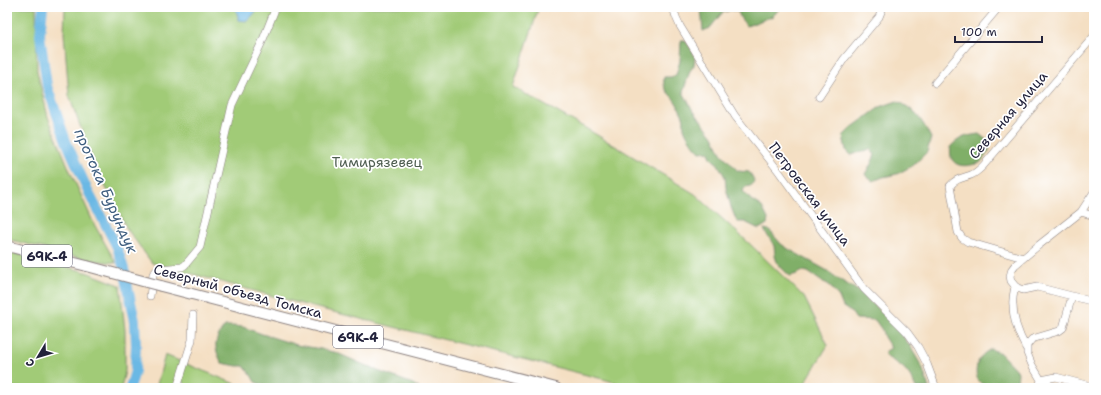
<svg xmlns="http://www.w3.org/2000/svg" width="1101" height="395" font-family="'Shantell Sans',sans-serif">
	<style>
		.green { fill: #a1cb77; stroke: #627659 }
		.forest { fill: #80af68; stroke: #516852 }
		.water { fill: #6bb8e4; stroke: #466d90 }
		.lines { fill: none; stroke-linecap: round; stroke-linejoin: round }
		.river { stroke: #6bb8e4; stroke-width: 10 }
		.minor-casing { stroke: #8b807f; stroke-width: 8 }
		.primary-casing { stroke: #8b807f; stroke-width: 12 }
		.minor { stroke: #fff; stroke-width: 7 }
		.primary { stroke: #fff; stroke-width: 10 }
		.primary-bridge-casing { stroke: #8b807f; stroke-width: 12; stroke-linecap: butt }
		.primary-bridge { stroke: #fff; stroke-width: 10 }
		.labels { text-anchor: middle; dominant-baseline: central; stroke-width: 3.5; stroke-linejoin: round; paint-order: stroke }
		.shield { fill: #fff; stroke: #646476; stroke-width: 1 }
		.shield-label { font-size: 13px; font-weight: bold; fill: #22223b }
		.street-label { font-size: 14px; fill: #22223b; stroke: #fff }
		.park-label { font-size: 14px; fill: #4e5d50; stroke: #fff }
		.water-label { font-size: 15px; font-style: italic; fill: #3f5e7f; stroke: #fff }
	</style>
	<rect width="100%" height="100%" fill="#fff"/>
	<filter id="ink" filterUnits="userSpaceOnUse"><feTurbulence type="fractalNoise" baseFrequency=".025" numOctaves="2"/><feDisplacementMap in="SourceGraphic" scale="8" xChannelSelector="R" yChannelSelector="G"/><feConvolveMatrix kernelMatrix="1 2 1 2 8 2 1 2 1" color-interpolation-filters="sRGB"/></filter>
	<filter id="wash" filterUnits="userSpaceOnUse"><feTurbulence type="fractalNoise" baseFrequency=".012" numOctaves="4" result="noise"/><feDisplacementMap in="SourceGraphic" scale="16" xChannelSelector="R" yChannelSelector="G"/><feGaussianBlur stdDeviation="0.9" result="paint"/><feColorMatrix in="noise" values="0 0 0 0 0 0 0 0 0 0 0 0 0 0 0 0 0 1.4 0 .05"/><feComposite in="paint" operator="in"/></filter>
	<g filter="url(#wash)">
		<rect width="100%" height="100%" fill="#f4dfc3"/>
		<path class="green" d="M7,7h29l1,64 11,46 22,54 24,53 22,39 -28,-3 -81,-21z
			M65,7h474l-26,80 74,42 108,65 55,50 54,53 24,48 -26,43h-168l-31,-9 -290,-72 -161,-44 -25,-34 -32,-63 -26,-70 -5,-63z
			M7,251l79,21 34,13 5,45v41l-4,17h-114z
			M165,355l80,33h-89z"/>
		<path class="forest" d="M702,7h78v1l-7,8 -26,10 -6,-7 -3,-7 -7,-2 -9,3 -12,15 -7,3 -2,-23z
			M681,40h4l8,12 2,6 -1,7 -4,6 -7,21 9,17 21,27 8,17 17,18 11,1c6,7 8,14 -4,15l-2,4 8,9 11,7 6,12 -1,5 -8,5 -14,-7h-7l-2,-2 -5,-13 -5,-19 -1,-11 -7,-13 -6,-5 -4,-8 -8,1c-6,-6 -13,-15 -16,-24 -1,-4 1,-8 -1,-12 -3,-6 -7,-15 -11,-19 -7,-8 -9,-10 -8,-20h7l5,-2 4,-14z
			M897,101c18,8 25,19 34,37l-4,14 -13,13 -17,9 -14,3 -10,4 -6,-4 -2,-3 5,-8 5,-11 -5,-6 -19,6 -5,-5 -3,-14 8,-8 29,-21z
			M979,134l10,8v9l-9,12c-9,2 -24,7 -29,-6 -1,-3 0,-7 -1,-10 10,-10 15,-11 29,-13z
			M764,229l5,1 12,14 9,6 36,20 11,8 23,14 35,33 15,21 12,21 7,21h-13c-3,-8 -8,-17 -15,-22 -5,-4 -11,-6 -16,-11l1,-4 5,-3 -7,-11 -2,-7 -7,-10 -19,-1 -5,-7 -8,-5 -4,-10 -11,-13 -7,-3 -13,-9 -5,-1 -6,3 -7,2c-4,-4 -13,-11 -14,-17 -2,-4 -1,-9 -2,-13 -3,-7 -8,-11 -10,-17z
			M225,326h7l11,1 19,7 35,11 24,4 16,4 41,18 35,13 6,4h-149l-15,-6 -4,-7 -7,-9h-7l-15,-3c-9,-16 -8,-23 3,-37z
			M991,349l9,4 18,19 -1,12c-2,1 -5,3 -8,4 -5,1 -12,0 -16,-1 -14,-2 -19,-8 -16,-22 3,-9 7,-12 14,-16z"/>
		<path class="water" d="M236,7h23l-6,8 -6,6 -8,-1 -3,-10z"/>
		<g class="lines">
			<path class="river" d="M43,7l-3,28 7,51 19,55 23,52 28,54 7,22 11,52 1,24 -1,26 -5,17"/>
		</g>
	</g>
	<g filter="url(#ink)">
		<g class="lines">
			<g class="minor-casing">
				<path id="minor" d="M673,7l3,10 4,9 55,90 42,53 87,120 43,43 11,15 9,17 9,24
					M935,83l64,-76
					M819,97l25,-38 35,-42 4,-10
					M1081,212l13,4
					M1023,258l-55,-16 -6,-4 -4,-6 -8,-46c6,-8 13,-8 21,-11 5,-2 8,-5 12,-9l111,-130
					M1015,286c-1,6 -3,13 -2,19 0,16 6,30 13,43
					M150,296l3,-22 5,-5 24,-2 3,-2 15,-18 32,-142 30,-63 14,-35
					M1072,296l22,6
					M1041,380l15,-3 38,10
					M177,388l15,-48 1,-25
					M1039,388l2,-8 -9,-15 -5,-12v-8l5,-6 27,-8 4,-3 9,-32 -35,-9 -14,3 -5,-2 -3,-2 -4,-5 -1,-5 2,-7 3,-4 24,-20 42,-33 13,-20"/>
			</g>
			<g class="primary-casing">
				<path id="primary" d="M7,246l80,20
					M161,286l395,102"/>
			</g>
			<use href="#minor" class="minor"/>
			<use href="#primary" class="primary"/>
			<g class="primary-bridge-casing">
				<path id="primary-bridge" d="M87,266l74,20"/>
			</g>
			<use href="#primary-bridge" class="primary-bridge"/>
		</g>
	</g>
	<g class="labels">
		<g class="shield">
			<rect x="22" y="245" width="50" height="22" rx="3"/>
			<rect x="333" y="326" width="50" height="22" rx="3"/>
		</g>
		<g class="shield-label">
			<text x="47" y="256">69К-4</text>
			<text x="358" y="337">69К-4</text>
		</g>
		<g class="street-label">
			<text transform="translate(1008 115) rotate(-49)">Северная улица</text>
			<text transform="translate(810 194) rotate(53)">Петровская улица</text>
			<text transform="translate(238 291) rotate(15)">Северный объезд Томска</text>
		</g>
		<g class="park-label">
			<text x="377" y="162">Тимирязевец</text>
		</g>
		<g class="water-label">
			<text transform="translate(106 191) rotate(66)">протока Бурундук</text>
		</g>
	</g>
	<rect width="1101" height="395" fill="none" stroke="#fff" stroke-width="24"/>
	<g transform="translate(38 357) rotate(232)" stroke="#ffffff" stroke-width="3" paint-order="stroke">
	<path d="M0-3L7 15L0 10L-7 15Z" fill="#22223b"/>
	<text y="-6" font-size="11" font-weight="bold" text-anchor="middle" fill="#22223b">С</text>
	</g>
	<path d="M955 36v6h87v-6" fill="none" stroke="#22223b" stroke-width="2"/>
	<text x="961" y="36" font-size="12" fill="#22223b" stroke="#ffffff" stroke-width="3" paint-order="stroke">100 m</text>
</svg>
